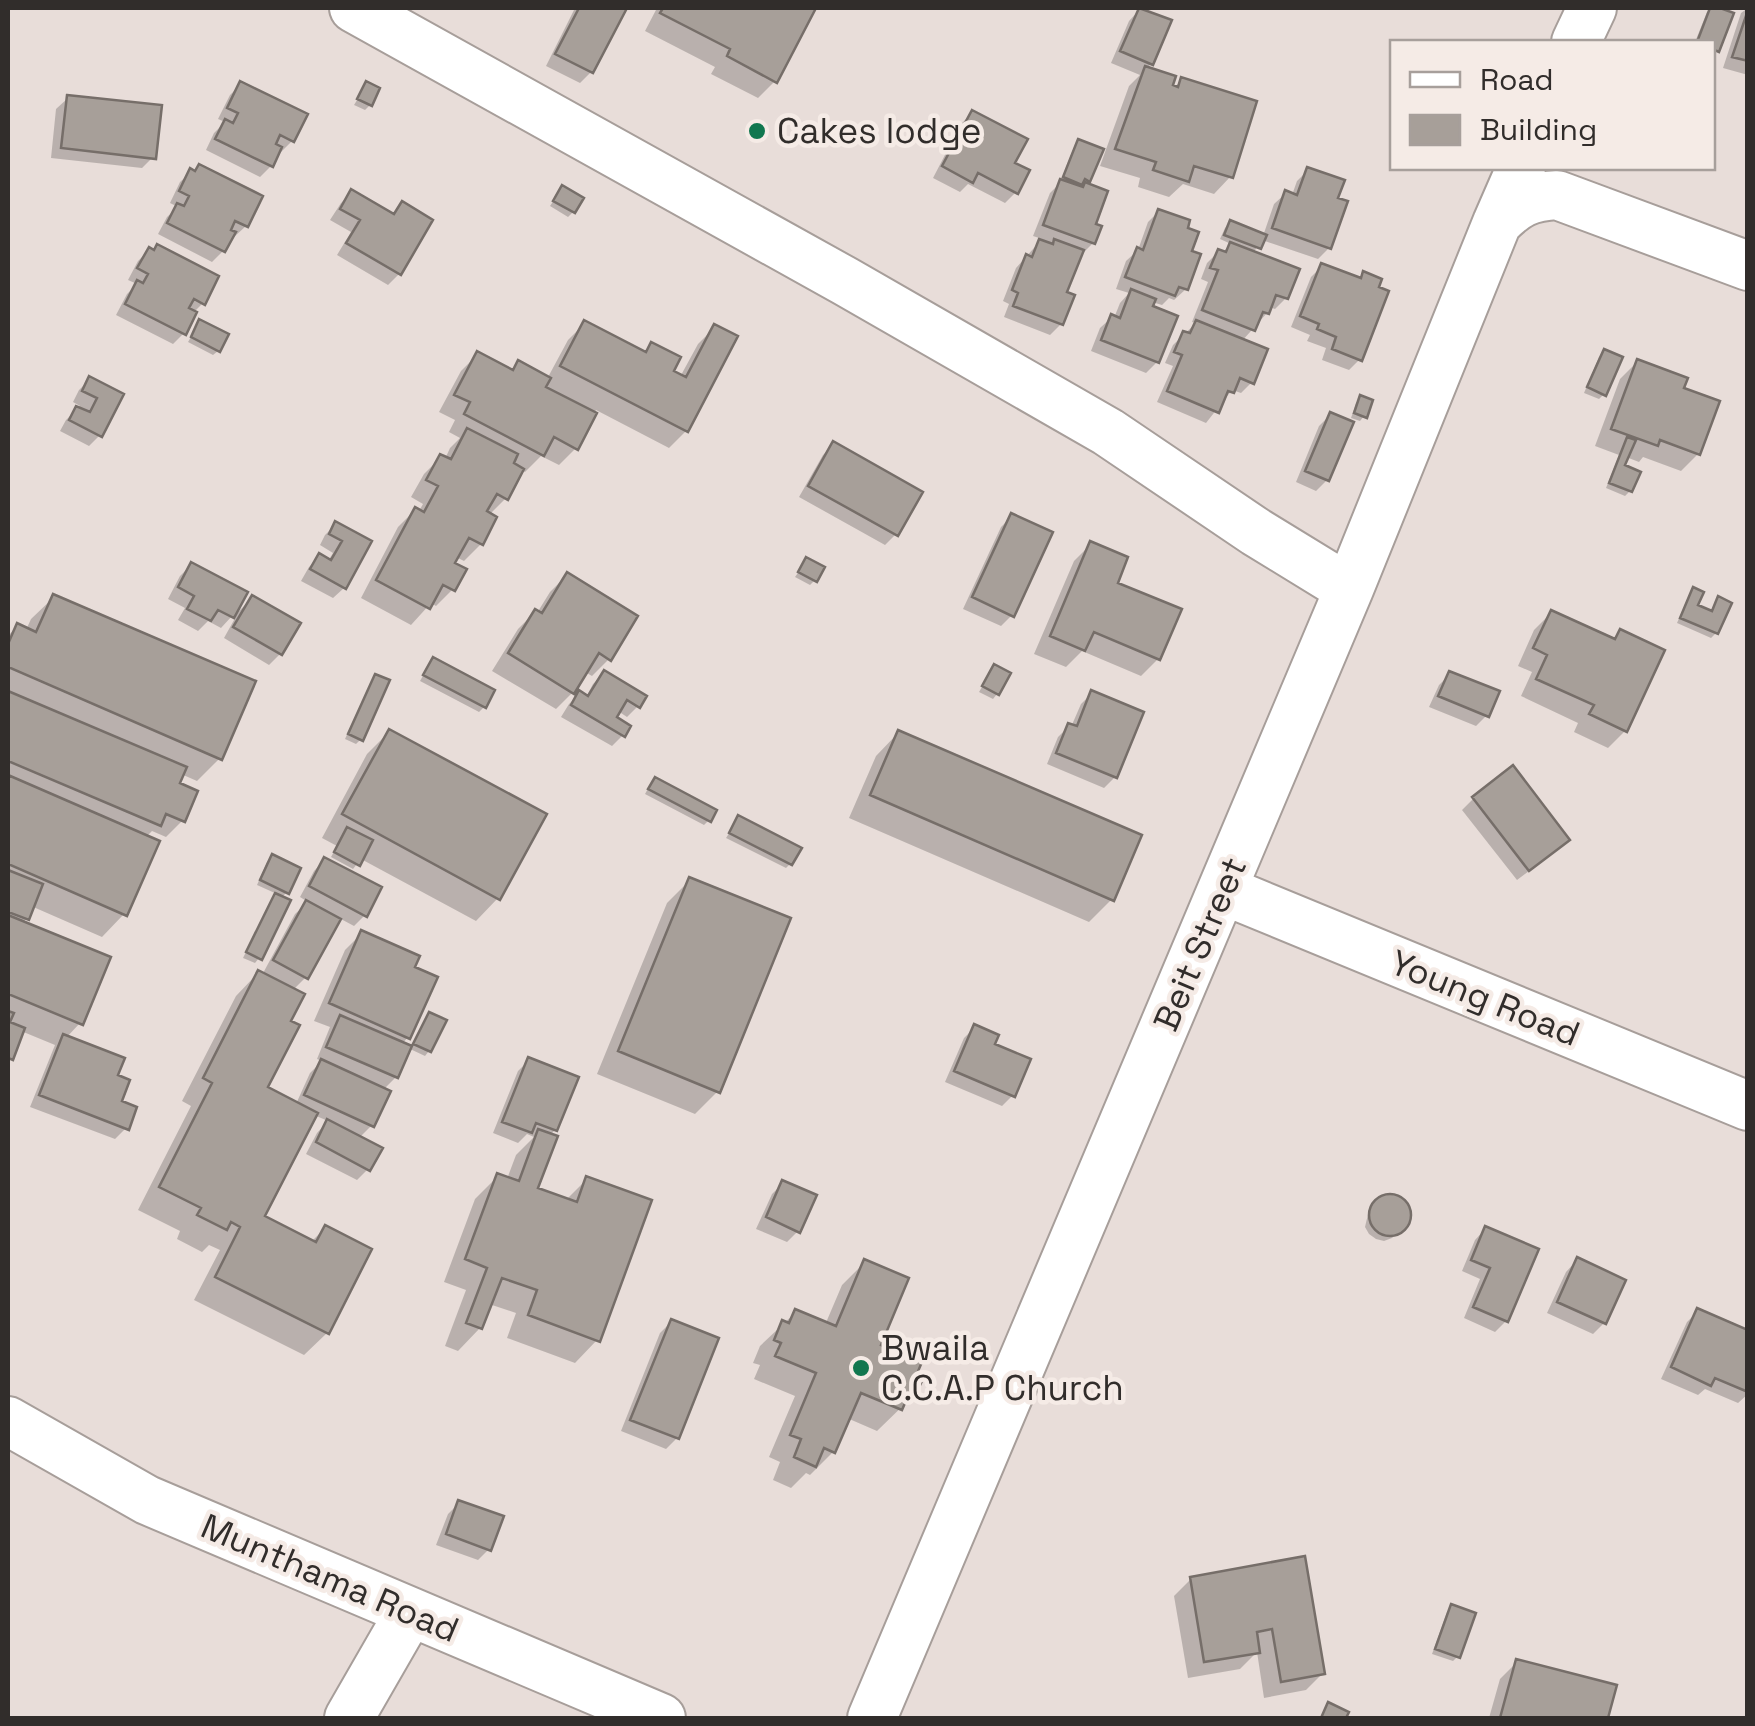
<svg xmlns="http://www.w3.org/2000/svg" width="1755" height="1726" font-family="'Space Grotesk',sans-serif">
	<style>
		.shadow { fill: #0003 }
		.building { fill: #a79f99; stroke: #766e69; stroke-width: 2.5 }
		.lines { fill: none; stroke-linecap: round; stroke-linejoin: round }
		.minor-casing { stroke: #a79e9a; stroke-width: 52 }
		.minor { stroke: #fff; stroke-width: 48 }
		.poi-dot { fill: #11774f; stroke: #f5ebe6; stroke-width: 4 }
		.labels { text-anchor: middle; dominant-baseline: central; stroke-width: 9; stroke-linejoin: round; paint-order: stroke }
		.poi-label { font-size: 35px; fill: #312d2b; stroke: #f5ebe6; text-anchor: start }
		.street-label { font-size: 35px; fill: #312d2b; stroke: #f5ebe6 }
	</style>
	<rect width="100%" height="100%" fill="#e8ddd9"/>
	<path class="shadow" d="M575,8h49l-33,64 -11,11 -34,-17z
		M657,8h156l-38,73 -17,17 -47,-24 4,-7 -70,-36z
		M1713,8l18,6 -15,36 -4,4v-12h-17l12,-30z
		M1748,8v67l-25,-7 18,-55z
		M1140,9l11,55 -5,5 28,19 8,-8 49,96 -17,18 -31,-10 -14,13 -31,-10 2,-9 -40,-12 29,-80 11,-11 -29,-12 18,-42z
		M241,84l51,57 -11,11 -3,-2 -7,16 -11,11 -54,-27 8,-17 11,-11 -7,-3 12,-24z
		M367,84l3,21 -5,5 -11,-5z
		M68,98l85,59 -11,11 -91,-10 5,-49z
		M972,113l44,79 -11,11 -37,-19 -8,8 -27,-14 28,-54z
		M1079,142l9,38 -4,5 8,40 1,18 -11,11 -18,39 -3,31 -11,11 -46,-18 5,-13 -6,-3 13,-33 26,-29 -9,-3 17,-43 10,-10 14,-36z
		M1308,170l27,29 -6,49 -11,11 -56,-19 -9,13 33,45 -11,11 -6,-2 -2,6 -25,28 10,41 -11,11 -9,-3 -26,33 -49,-21 16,-36 -8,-3 8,-18 23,-22 -4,-1 16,-40 -7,-3 6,-16 11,-11 4,1 9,-9 -11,-5 5,-11 5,-5 33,13 11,-32 12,-11 6,2 5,-14z
		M191,172l55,54 -12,11 -3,-2 -8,16 -11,11 -54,-28 9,-17 11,-10 -8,-4 10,-21z
		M562,188l11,24 -5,5 -18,-11z
		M352,192l39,23 11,-11 -3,70 -11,11 -51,-30 14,-23 -21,-12 11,-17z
		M1159,211l29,42 -2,36 -12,11 -5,-2 -7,7 -10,-3 5,60 -11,11 -55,-22 9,-23 12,-11 2,1 6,-15 9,-10 -13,-4 10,-28 12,-11 10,-28z
		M149,250l54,53 -8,8 -11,22 -11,11 -57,-29 11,-21 10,-10 -9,-4 10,-19z
		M1322,266l36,14 6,-6 -4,85 -11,11 -27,-10 4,-12 -19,-7 3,-6 -19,-8 20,-50z
		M200,322l18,29 -5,4 -25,-13z
		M585,323l58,30 9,-8 19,27 9,5 18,-33 17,-17 20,10 -49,94 -17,17 -73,-38 -20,38 -17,17 -18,-9 -16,16 -4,-2 -15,28 -17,17 -8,29 -17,17 -8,-4 -4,7 1,25 -17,17 -5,-3 -20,22 -50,-27 37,-71 17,-17 4,1 4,-7 -12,-7 13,-23 17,-17 4,2 5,-11 10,-10 -11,-6 6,-12 -16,-8 22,-41 17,-17 32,17 9,-8 28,16 21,-39z
		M1604,352v42l-5,5 -15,-6 15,-36z
		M1637,362l44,27 17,65 -17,17 -38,-14 -4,5 -13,-5 -4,10 8,24 -5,5 -19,-8 13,-33 -24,-9 25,-67z
		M90,379l30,16 -20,40 -11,11 -29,-15 6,-11 14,-14 -7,-4 6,-12z
		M1361,398l3,18 -4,5 -9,-3 5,-15z
		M1330,415l-3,65 -11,11 -20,-9 23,-56z
		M834,444l62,90 -11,11 -86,-48 24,-42z
		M1012,516v99l-11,11 -38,-17 38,-82z
		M336,524l33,18 -25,46 -11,10 -32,-17 8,-14 11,-11 8,5 5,-8 -13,-8 5,-10z
		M1091,544l67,115 -17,17 -59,-25 -16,16 -32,-13 40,-93z
		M807,560l8,20 -5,5 -15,-8z
		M191,565l41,51 -11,12 -13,-7 -10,10 -20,-11 7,-12 -17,-9 12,-23z
		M567,575l42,84 -17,17 -7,-4 -12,20 -17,17 -64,-38 26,-42 17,-17 2,1 13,-21z
		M1694,590l1,16 15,7 9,-14 -3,34 -5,5 -34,-15 12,-28z
		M54,597l165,162 -22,22 -16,-7 -4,10 6,36 -17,17 -14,-6 -7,7 -21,76 -22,23 -71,-31 -5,13 -4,5 58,99 -14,15 49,39 4,26 7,25 -11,11 -85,-32 25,-62 -34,-14 -10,28 -3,3v-426l9,-10 9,4 5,-11z
		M252,598l28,56 -11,11 -45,-27 15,-27z
		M1552,612l60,28 8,-8 5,99 -17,17 -34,-16 4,-9 -57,-27 11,-24 -14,-6 16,-36z
		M429,665l55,42 -5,5 -59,-31z
		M994,667l3,27 -4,5 -14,-7z
		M604,673l34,33 -11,11 -9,-6 -4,7 9,17 -11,11 -51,-29 8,-13 11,-11 6,4 7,-13z
		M1450,674l37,41 -11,11 -47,-19 10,-22z
		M376,677l-15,62 -5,5 -11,-5 26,-57z
		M1092,693l23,84 -11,11 -57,-24 11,-27 11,-11 2,1 10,-23z
		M389,732l109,166 -22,23 -115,-62 -8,10 -22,-12 6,-11 -15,-8 45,-84z
		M898,733l214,166 -23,23 -240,-104 27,-62z
		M650,785l59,35 -5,5 -59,-31z
		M1473,799l83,52 -39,29 -55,-70z
		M739,818l51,46 -4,4 -60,-30z
		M272,857l15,35 -6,6 -22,60 -4,5 -12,-5 28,-57 6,-7 -20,-9 10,-23z
		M324,860l41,55 -11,11 -15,-8 -33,59 -13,13 -5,32 -23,66 31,16 14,-31 12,-12 -5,-2 13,-32 -16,-6 31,-71 17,-17 50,35 -4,69 -6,7 9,4 14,-29 5,-4 -1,36 -4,5 -17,-8 -12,29 -13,13 -11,35 -13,13 9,31 -11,11 -51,-26 11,-21 11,-12 -14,-6 -53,102 50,25 14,-14 2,105 -23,22 -110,-55 26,-50 -11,-5 -7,7 -25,-13 3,-8 -42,-21 53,-104 -9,-5 54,-105 22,-23 4,2 33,-61 13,-12 -8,-5 14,-26z
		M690,880l28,211 -23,23 -98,-40 70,-171z
		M975,1027l17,18 21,50 -11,11 -57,-24 19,-44z
		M529,1060l26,70 -6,6 -14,53 31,11 21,-21 10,161 -22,23 -68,-25 9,-25 -27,-9 -9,24 -22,23 -13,-5 21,-56 -22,-8 31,-83 23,-23 9,3 9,-24 18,-18 -7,-3 -9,9 -25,-10 25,-62z
		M783,1183l15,48 -11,11 -31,-13 16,-35z
		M1389,1197l9,1 6,5 4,7v9l-3,8 -13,11 -8,3 -8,-2 -7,-5 -4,-7 4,-17 12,-11z
		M1486,1228l20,93 -11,11 -31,-14 16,-39 -18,-8 13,-31z
		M1577,1260l27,63 -11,11 -46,-21 19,-41z
		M865,1262l12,84 36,32 -1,19 -35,34 -30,-13 -14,34 -23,23 -4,-2 -15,15 -18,-8 7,-18 -11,-5 26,-61 -41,-17 6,-14 -7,-2 7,-17 36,-34 29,13 17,-40z
		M1698,1311l50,22v61l-10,9 -33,-14 -7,6 -37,-16 26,-57z
		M671,1322l6,116 -11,11 -45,-18 39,-98z
		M459,1503l30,46 -11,11 -42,-15 12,-31z
		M1303,1559l20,114 -17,17 -42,8 -7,-46 -17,17 -52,9 -14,-82 17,-17z
		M1452,1607l6,49 -5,5 -21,-7 15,-42z
		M1517,1662l96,25 -8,31h-116l11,-39z"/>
	<path class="building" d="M579,8h48l-34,65 -38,-19z
		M663,8h153l-39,75 -50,-27 3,-7 -70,-36z
		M1139,8l33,12 -19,45 -33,-14z
		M1710,8h10l14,5 -15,39 -7,-3v-7h-15z
		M1748,10v51l-16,-4z
		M1145,66l31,10 -3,9 5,2 3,-10 76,24 -24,77 -39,-12 -5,16 -36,-12 3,-8 -41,-13z
		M240,81l68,33 -14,28 -14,-7 -4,9 6,3 -9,20 -58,-28 10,-20 8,4 5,-10 -11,-5z
		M366,81l14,7 -8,18 -15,-7z
		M67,95l95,10 -6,54 -95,-11z
		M972,110l56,29 -13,24 15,7 -12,24 -40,-21 -5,10 -31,-17z
		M1078,139l26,10 -14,33 -5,-3 -3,6 -19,-8z
		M199,164l64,32 -15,31 -13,-6 -4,9 5,2 -11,20 -58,-29 10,-20 7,3 5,-10 -10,-5 11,-23 5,3z
		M1307,167l38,13 -7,18 10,3 -17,48 -59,-21 13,-38 12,5z
		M1060,179l23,8 2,-5 23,9 -12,33 6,2 -7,18 -52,-19z
		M562,185l22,13 -9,15 -22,-12z
		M351,189l43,25 8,-13 31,19 -32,55 -55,-32 14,-23 -20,-11z
		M1158,209l32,11 -2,8 11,4 -7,19 9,3 -13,36 -9,-3 -4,9 -50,-19 12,-30 6,3z
		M1230,220l37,15 -6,14 -37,-14z
		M1039,239l14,5 1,-5 30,11 -17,42 8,3 -12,30 -50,-19 5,-13 -6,-3 14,-36 6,3z
		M1230,242l70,27 -12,30 -12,-4 -7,19 -6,-2 -8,19 -53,-21 16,-40 -8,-2 8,-19 8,3z
		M157,244l62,32 -14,29 -11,-6 -5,9 8,4 -11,23 -61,-31 12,-24 6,3 5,-9 -11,-6 12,-21 5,3z
		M1321,263l40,15 2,-7 19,8 -3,8 10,4 -27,70 -30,-12 4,-12 -19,-8 2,-5 -19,-8z
		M1131,289l25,10 -3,7 25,10 -19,47 -58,-23 10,-26 9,4z
		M199,319l30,15 -9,18 -29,-15z
		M584,320l62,32 5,-10 30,15 -7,14 12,6 28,-53 24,12 -50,96 -128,-66z
		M1196,320l72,29 -14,35 -14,-6 -6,15 -6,-2 -9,22 -52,-22 15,-36 -8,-3 9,-21 7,2z
		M1604,349l19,8 -17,39 -19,-9z
		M477,351l36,19 5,-10 33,18 -5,9 51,26 -19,37 -24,-13 -10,19 -80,-42 6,-12 -16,-7z
		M1637,359l51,19 -4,10 36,13 -20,54 -40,-15 -2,6 -47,-17z
		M89,376l35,18 -22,43 -33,-17 7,-14 14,6 7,-14 -15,-7z
		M1360,395l13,5 -6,18 -13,-5z
		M1330,412l24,10 -25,59 -24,-10z
		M467,428l51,26 -4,9 10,6 -16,31 -11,-6 -10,17 10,6 -14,28 -14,-7 -14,25 12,6 -12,22 -12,-6 -13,24 -54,-29 39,-73 9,5 14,-26 -12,-6 14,-26 11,5z
		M1627,437l9,3 -11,25 16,7 -9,20 -23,-9z
		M833,441l90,51 -25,44 -90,-50z
		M1011,513l42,19 -39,85 -42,-20z
		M335,521l37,20 -26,48 -36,-20 9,-16 12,7 11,-19 -13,-7z
		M1090,541l38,16 -10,26 64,26 -22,51 -66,-28 -9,19 -35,-15z
		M806,557l19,10 -8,15 -19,-10z
		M191,562l57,30 -14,26 -16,-8 -7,11 -24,-12 7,-13 -16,-9z
		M567,572l71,44 -27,45 -12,-8 -25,41 -66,-41 27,-44 7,4z
		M1693,587l11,5 -6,13 14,6 6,-15 14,7 -14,31 -38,-16z
		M53,594l203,87 -34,79 -214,-93v-23l9,-21 19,9z
		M252,595l49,28 -19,32 -49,-28z
		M1551,610l64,29 5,-10 45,21 -38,82 -38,-18 5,-9 -58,-26 11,-24 -14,-7z
		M433,657l62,33 -9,18 -63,-33z
		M994,664l17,9 -12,22 -17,-9z
		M604,670l43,26 -7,12 -13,-8 -10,17 14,9 -6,11 -54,-32 8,-15 9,6z
		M1449,671l51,20 -11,26 -51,-21z
		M375,674l15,6 -27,61 -15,-7z
		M1091,690l53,22 -27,66 -61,-25 12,-30 9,3z
		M8,691l179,76 -7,16 18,8 -13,31 -19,-8 -5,12 -153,-65z
		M389,729l158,85 -47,86 -158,-86z
		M898,730l244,105 -28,66 -244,-106z
		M1513,765l57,75 -41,31 -57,-74z
		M8,775l152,66 -33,75 -119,-52z
		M655,777l62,33 -6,12 -63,-33z
		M738,815l64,33 -10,17 -63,-32z
		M347,827l26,13 -13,26 -26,-14z
		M272,854l29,14 -12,26 -29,-14z
		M324,857l58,30 -15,30 -58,-31z
		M8,870l35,14 -14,36 -21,-8z
		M689,877l102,41 -71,175 -102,-42z
		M275,893l16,7 -29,60 -16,-8z
		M306,900l35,19 -33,60 -35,-19z
		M8,915l103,42 -28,68 -75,-31z
		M361,930l59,26 -5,11 23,10 -28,62 -81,-36z
		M258,970l47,24 -14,27 9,4 -32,62 50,26 -53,103 51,26 9,-17 47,24 -43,85 -114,-57 25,-50 -9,-5 -4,8 -30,-15 4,-7 -42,-21 53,-104 -9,-5z
		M8,1011l6,2 -4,9 15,6 -12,32 -5,-2z
		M429,1012l18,8 -16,32 -18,-8z
		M340,1015l72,31 -14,32 -72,-31z
		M974,1024l25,11 -4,9 36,15 -16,38 -61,-26z
		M63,1034l62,24 -7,17 12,5 -8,21 15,6 -8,23 -90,-35z
		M528,1057l51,20 -22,54 -21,-8 -4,10 -30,-11z
		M321,1059l70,32 -17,36 -70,-32z
		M327,1119l56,29 -13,23 -54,-29z
		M538,1129l20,7 -20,52 39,14 9,-26 66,24 -52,142 -72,-27 9,-25 -35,-12 -20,51 -16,-6 21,-55 -22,-9 32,-86 22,8z
		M782,1180l35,15 -17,38 -34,-16z
		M1369 1215a21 21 0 1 1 42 0a21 21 0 1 1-42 0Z
		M1485,1226l54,23 -31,73 -35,-15 17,-39 -19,-8z
		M1577,1257l49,23 -20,44 -49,-22z
		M864,1259l45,19 -28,67 41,17 -6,14 7,3 -9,19 -6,-2 -6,14 -41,-17 -26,60 -11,-5 -8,19 -22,-10 7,-18 -11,-4 26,-62 -41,-17 6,-13 -7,-3 8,-20 7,3 6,-14 41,17z
		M1697,1308l51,22v62l-33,-14 -4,8 -40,-19z
		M671,1319l48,19 -40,101 -49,-19z
		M458,1500l46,16 -13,35 -45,-17z
		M1305,1556l20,118 -44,8 -9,-53 -15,3 3,21 -56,9 -14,-85z
		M1451,1604l25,9 -16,45 -25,-9z
		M1516,1659l101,26 -9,33h-108z
		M1328,1702l21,10 -3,6h-25z"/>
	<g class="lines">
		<g class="minor-casing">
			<path id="minor" d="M354,8l491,273 263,151 148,100 93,57
				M1576,42l16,-34
				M1497,223c20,-20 31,-26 60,-28l191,71
				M1223,890l525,216
				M8,1421l139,79 514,218
				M349,1718l61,-106
				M872,1718l477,-1129 148,-366 24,-55"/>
		</g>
		<use href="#minor" class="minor"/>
	</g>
	<g class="poi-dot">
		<circle cx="757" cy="131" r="10"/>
		<circle cx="861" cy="1368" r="10"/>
	</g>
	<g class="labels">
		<g class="poi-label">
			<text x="777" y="131">Cakes lodge</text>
			<text x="881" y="1348">Bwaila<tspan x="881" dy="40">C.C.A.P Church</tspan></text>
		</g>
		<g class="street-label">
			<text transform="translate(1200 944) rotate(-67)">Beit Street</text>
			<text transform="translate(1485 998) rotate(22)">Young Road</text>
			<text transform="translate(330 1578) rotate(23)">Munthama Road</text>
		</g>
	</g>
	<rect width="1755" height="1726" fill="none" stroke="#312d2b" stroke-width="20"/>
	<rect x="1390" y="40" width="325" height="130" fill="#f5ebe6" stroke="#a79f9b" stroke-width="2.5"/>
	<rect x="1410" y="72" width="50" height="15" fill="#ffffff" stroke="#a79f9b" stroke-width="2.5"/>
	<text x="1480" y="90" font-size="30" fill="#312d2b">Road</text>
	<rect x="1410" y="115" width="50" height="30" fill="#a79f99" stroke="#a79f9b" stroke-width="2.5"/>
	<text x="1480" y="140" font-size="30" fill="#312d2b">Building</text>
</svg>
